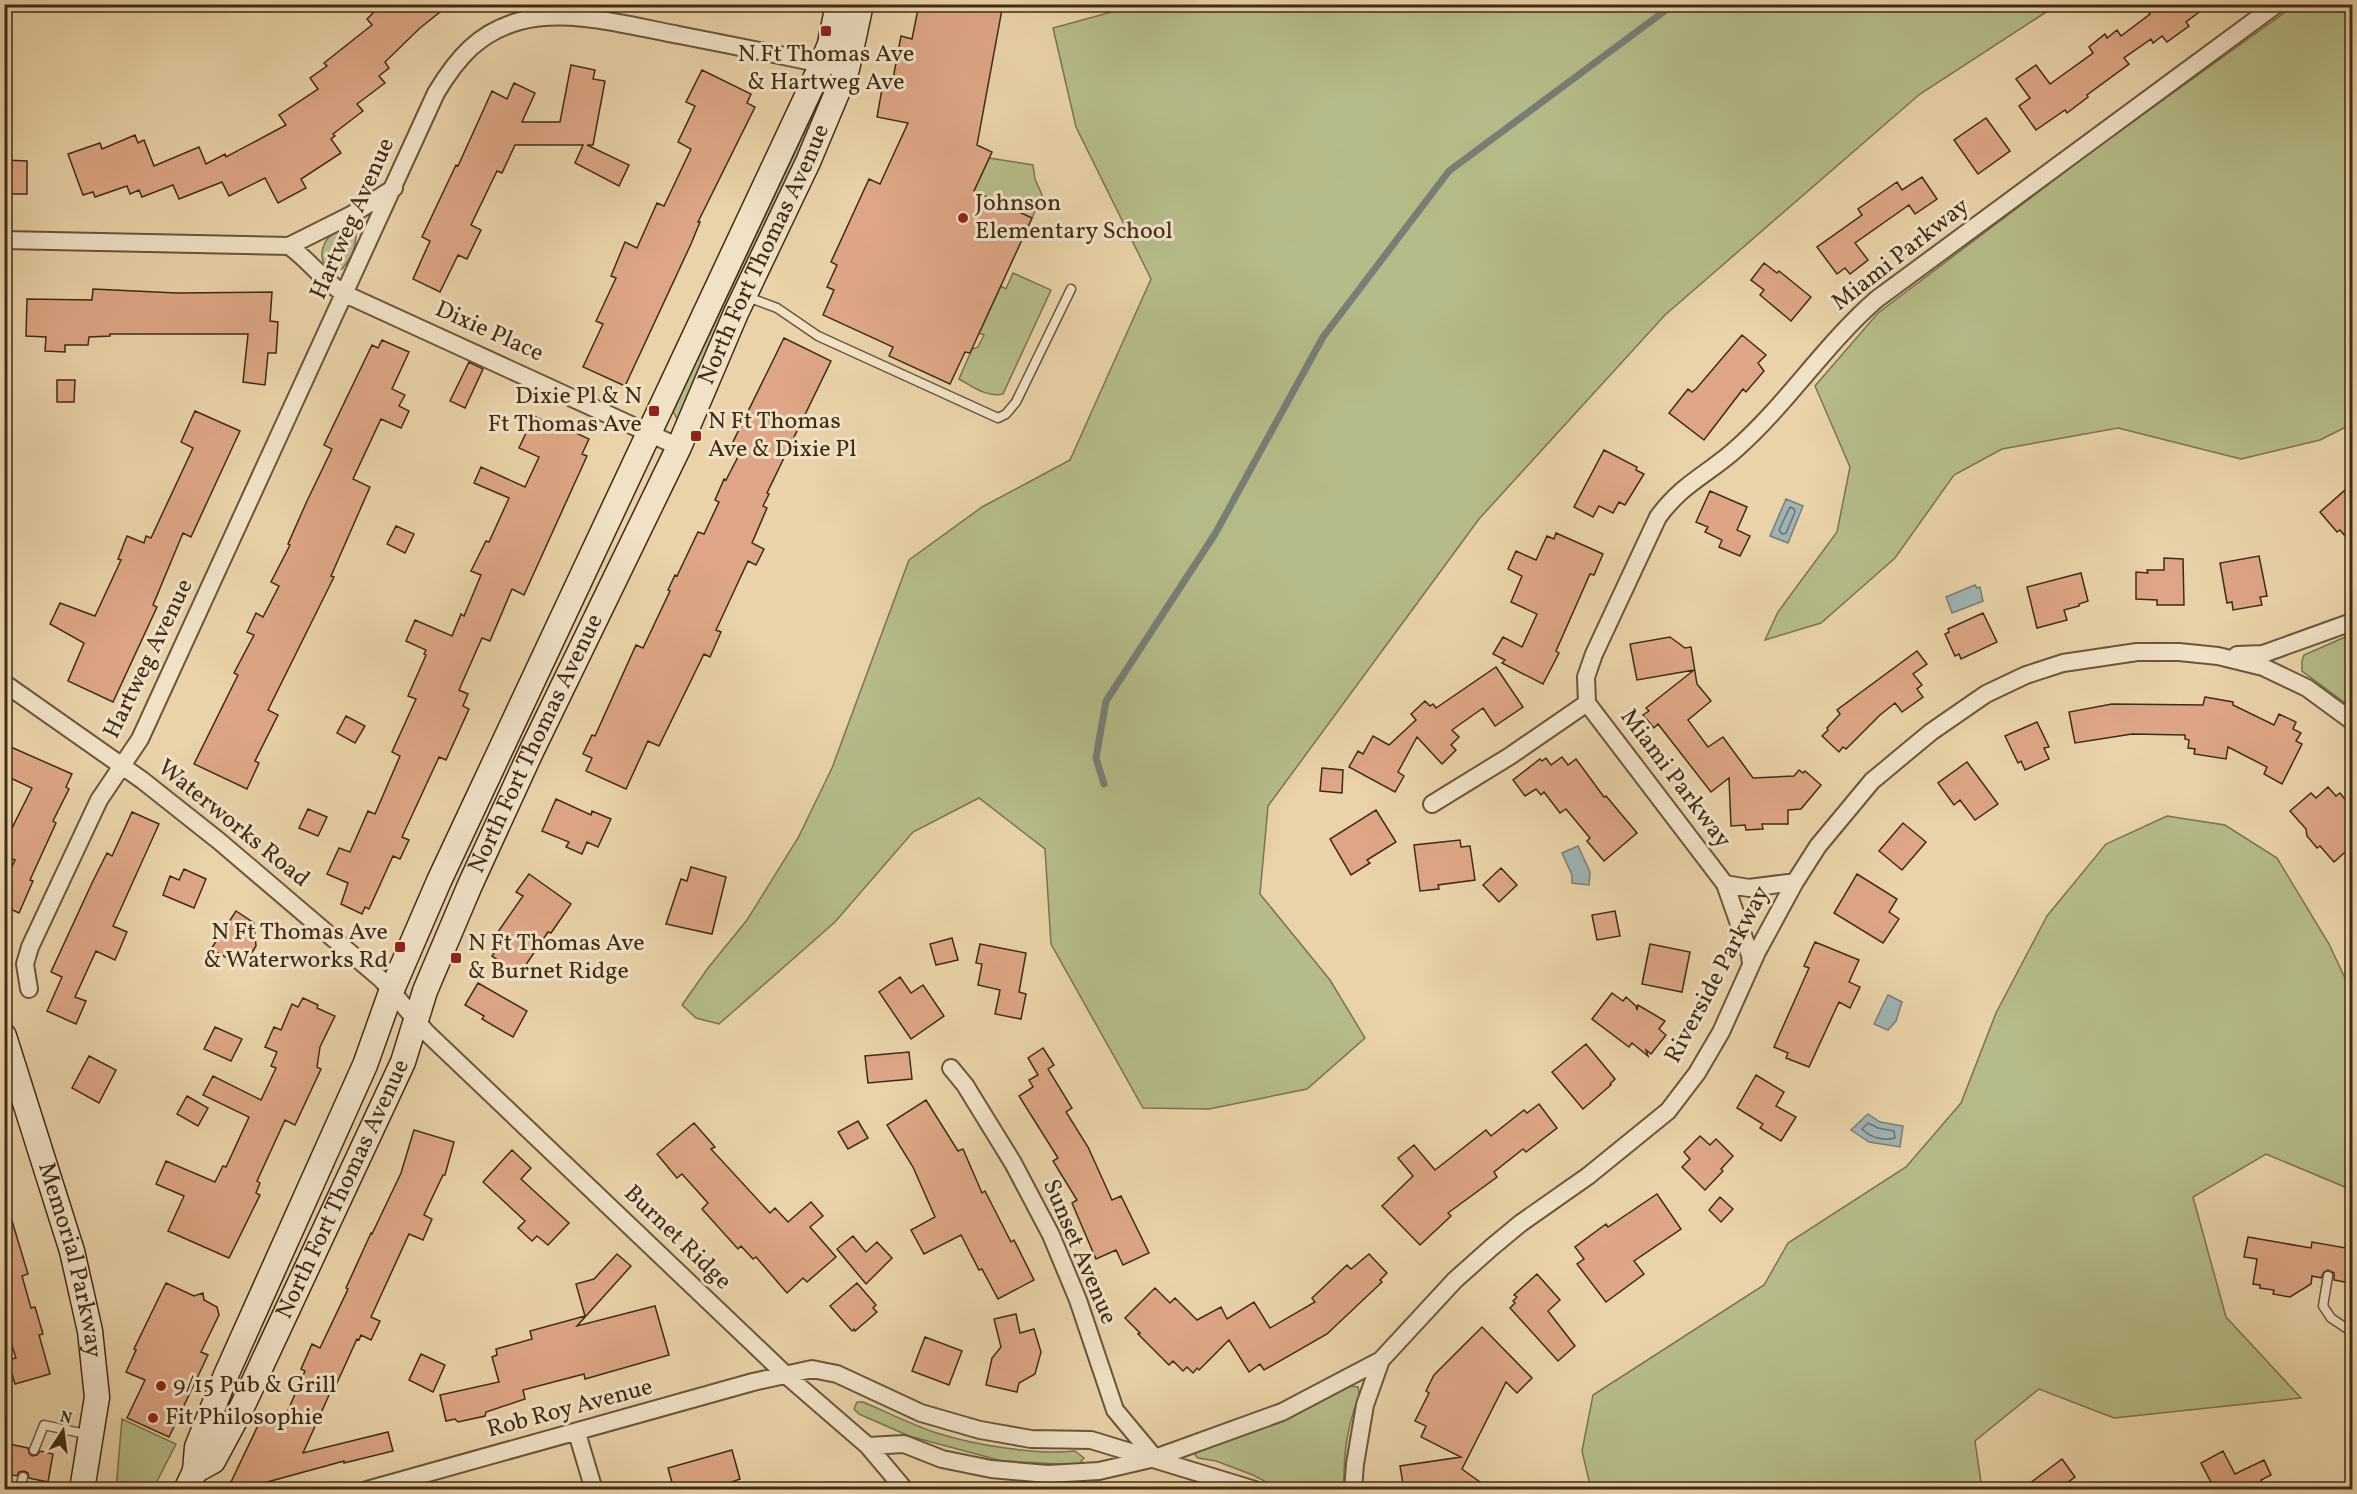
<svg xmlns="http://www.w3.org/2000/svg" width="2357" height="1494" font-family="Vollkorn,serif">
	<style>
		.green { fill: #b6bc89; stroke: #7b744f; stroke-width: 1.5 }
		.water { fill: #9fb4b6; stroke: #797e76; stroke-width: 1.5 }
		.lines { fill: none; stroke-linecap: round; stroke-linejoin: round }
		.shore { stroke: #707066; stroke-width: 1.5 }
		.stream { stroke: #797e76; stroke-width: 7 }
		.building { fill: #dea686; stroke: #402c15; stroke-width: 1.5 }
		.lane-casing { stroke: #6a563a; stroke-width: 11 }
		.street-casing { stroke: #6a563a; stroke-width: 20 }
		.secondary-casing { stroke: #402c15; stroke-width: 27 }
		.lane { stroke: #f1e2c7; stroke-width: 8 }
		.street { stroke: #f1e2c7; stroke-width: 16 }
		.secondary { stroke: #f1e2c7; stroke-width: 24 }
		.poi-dot { fill: #8f2418; stroke: #f1e2c7; stroke-width: 2 }
		.labels { text-anchor: middle; dominant-baseline: central; stroke-width: 6; stroke-linejoin: round; paint-order: stroke }
		.poi-label { font-size: 24px; fill: #402c15; stroke: #f1e2c7; text-anchor: start }
		.street-label { font-size: 24px; fill: #402c15; stroke: #f1e2c7 }
	</style>
	<rect width="100%" height="100%" fill="#ead3a9"/>
	<filter id="stains"><feTurbulence type="fractalNoise" baseFrequency=".00333" numOctaves="4"/><feColorMatrix values="0 0 0 0 .2 0 0 0 0 .09 0 0 0 0 .02 0 0 0 .5 -.17"/></filter>
	<radialGradient id="worn" r=".72"><stop offset=".6" stop-color="#630" stop-opacity="0"/><stop offset="1" stop-color="#630" stop-opacity=".3"/></radialGradient>
	<path class="green" d="M1137,5h920l-137,89 -255,221 -186,204 -211,287 -8,88 70,86 35,58 -58,51 -98,20 -66,-1 -92,-164 -6,-95 -66,-51 -66,34 -78,90 -116,102 -23,-6 -14,-13 26,-37 39,-48 51,-82 34,-70 77,-208 73,-53 88,-47 81,-181 -75,-152 -23,-99z
		M2295,5h57v419l-32,16 -79,19 -123,-31 -116,21 -48,26 -59,83 -74,65 -56,17 13,-28 59,-80 13,-65 -35,-81 63,-73 220,-166z
		M822,95l10,3 -150,321h-5l-4,-8z
		M989,158l44,7 2,14 7,16 -10,23 -58,-27z
		M347,227l9,7c0,15 -5,24 -14,35 -29,6 -26,-36 5,-42z
		M1013,273l38,17 -48,104c-16,4 -31,-8 -44,-15l13,-30 6,-2 6,-12 -5,-2 22,-47 5,3z
		M2352,634v74l-50,-37v-10l2,-6z
		M2167,816l58,9 52,33 52,86 23,49v197l-86,-36 -73,43 33,120 75,81 -187,20 -75,-29 -64,52 7,48h-391l-9,-38 11,-56 171,-110 24,-42 118,-76 55,-64 35,-90 51,-97 59,-72z
		M1350,1386l8,1c3,9 -1,14 -4,23 -8,25 -11,53 -10,79h-65l-26,-14 -37,-14 -18,-3 -3,-3 3,-6 88,-30z
		M857,1402h6c24,10 49,23 74,31 37,12 99,22 138,18l9,7 -6,7 -76,-4 -93,-25 -50,-22 -5,-5z
		M122,1419l54,25 -23,45h-37z"/>
	<path class="water" d="M1786,499l17,7 -15,37 -18,-7z
		M1975,585l2,3 3,-1 3,14 -31,12 -6,-16z
		M1578,846l12,26 -1,13 -17,-2v-8l-10,-22z
		M1888,995l14,7 -6,19 -8,9 -14,-6z
		M1868,1114l12,8 23,4 -3,21 -31,-5 -18,-12z"/>
	<g class="lines">
		<path class="shore" d="M1790,507l4,2 1,3 -9,21 -4,1 -3,-4z
			M1868,1123l10,5 16,3 1,7c-11,3 -24,0 -33,-9z"/>
		<path class="stream" d="M1104,784l-8,-26 10,-57 109,-167 108,-197 126,-166 225,-167"/>
	</g>
	<path class="building" d="M365,4h85l-30,24 -35,34 4,6 -10,8 6,7 -28,21 6,7 -30,23 2,2 -4,3 10,14 -40,26 5,9 -28,15 -13,-25 -36,18 -7,-14 -43,17 -6,-14 -31,12 -3,-7 -9,4 -3,-8 -32,11 -2,-5 -10,3 -15,-41 32,-11 2,6 33,-14 3,8 6,-3 10,26 45,-19 7,17 19,-10 1,3 60,-32 -7,-10 39,-26 -8,-11 17,-12 -3,-3 48,-38 -5,-6 6,-6z
		M919,4h84l-26,141 15,7 -18,39 58,27 -62,135 -5,-1 -15,32 -61,-28 4,-9 -70,-32 11,-25 -7,-3 10,-22 -6,-3 38,-83 11,5 28,-61 -31,-6 7,-39 9,1 8,-43 11,3z
		M2143,4h67l-24,18 3,4 -22,16 -5,-6 -9,7 -2,-4 -27,19 5,6 -42,31 1,2 -21,16 -2,-3 -29,20 -17,-24 11,-8 -14,-19 20,-14 14,19 43,-31 -4,-6 16,-13 2,4 10,-8 4,6 29,-22z
		M571,65l24,5 -2,9 12,2 -12,64h-6l42,20 -10,21 -44,-23 8,-18h-68l-13,28 -5,-2 -26,54 10,5 -14,29 -9,-4 -18,37 -27,-13 17,-38 -8,-4 34,-72 2,1 34,-75 15,8 7,-16 21,10 -13,29h38z
		M702,70l49,24 -4,9 8,4 -57,115h2l-9,22 -66,142 -42,-19 20,-43 -7,-3 20,-43 -5,-2 14,-34 12,6 20,-45 7,3 27,-57 -13,-7 17,-36 -9,-4z
		M1986,118l24,33 -32,23 -24,-34z
		M4,160l23,1v33h-23z
		M1922,177l15,22 -22,15 -6,-9 -54,38 13,17 -18,14 -5,-6 -8,6 -20,-27 45,-32 -4,-6 39,-27 5,8z
		M1764,263l13,10 2,-2 32,26 -20,24 -31,-26 4,-5 -13,-10z
		M93,289l84,4 95,-1 -2,29 8,1 -2,31h-8l-3,32 -22,-3 5,-48h-138v2l-21,1 -1,8h-23v7l-20,-1 1,-14 -20,-1 1,-37 65,1z
		M1742,335l24,20 -8,8 6,8 -18,21 -3,-3 -39,51 -35,-27 19,-24 4,3 4,-3z
		M784,338l47,23 -64,132 2,1 -6,12 4,2 -15,35 12,6 -8,16 -8,-4 -32,69 5,2 -11,25 -6,-3 -45,92 -11,-5 -22,48 -40,-18 6,-13 -9,-4 9,-19 3,1 41,-91 7,3 27,-57 -2,-1 7,-15 2,1 21,-44 6,2 15,-32 -4,-2 9,-21 2,1 15,-29 -10,-5z
		M382,340l27,12 -17,37 13,6 -6,11 10,5 -8,17 -20,-9 -28,60 17,8 -39,89 3,1 -66,133 10,5 -23,46 4,2 -12,26 -53,-25 44,-89 -4,-2 20,-38 -7,-3 9,-19 7,4 16,-31 -8,-4 19,-37 -2,-1 19,-43 25,-52 -8,-4 48,-100 6,3z
		M469,362l14,7 -18,39 -15,-7z
		M57,380h18l-1,22h-17z
		M195,411l45,20 -49,106 -8,-4 -30,72 4,2 -44,95 -45,-21 16,-38 -34,-19 10,-21 35,13 26,-56 -3,-1 9,-23 17,7 2,-7 5,2 42,-90 -12,-6z
		M534,416l22,11 3,-5 19,8 -2,3 13,6 -7,15 5,2 -63,139 -12,-6 -22,52 -8,-3 -23,52 9,4 -5,12 6,3 -23,51 -7,-3 -37,80 7,3 -9,19 -7,-3 -24,53 -4,-2 -3,7 -21,-10 7,-21 -21,-9 12,-26 11,4 18,-41 7,3 25,-58 -8,-4 24,-53 -8,-3 18,-41 -2,-1 2,-4 -20,-9 9,-21 37,16 9,-22 3,2 17,-41 -10,-4 15,-30 3,1 20,-44 -35,-15 7,-16 44,20 14,-30 -20,-9z
		M1604,450l33,17 -1,3 8,4 -19,31 -6,-3 -6,11 -14,-7 -6,11 -19,-10z
		M2352,484v60l-12,-14 -3,2 -17,-20z
		M1710,491l37,16 -10,23 13,6 -10,20 -21,-9 3,-7 -17,-8 3,-5 -12,-5z
		M396,526l18,8 -9,19 -18,-9z
		M1556,533l47,21 -9,21 -4,-1 -34,77 3,2 -16,31 -41,-21 3,-3 -12,-6 10,-17 19,10 15,-33 -26,-12 11,-26 -14,-7 8,-18 20,9 11,-24 7,3z
		M2259,556l8,40 -7,1 2,8 -29,5 -1,-8 -5,1 -7,-40z
		M2164,558l19,1 1,46h-27v-5l-21,-1v-27l12,1 -1,-3h17z
		M2081,573l7,28 -9,3v2l-15,4 3,10 -30,8 -10,-41z
		M1983,613l14,29 -36,17 -2,-5 -4,2 -10,-22 4,-2 -1,-3z
		M1670,637l15,11 6,-1 6,37 14,17 -23,19 20,27 15,-10 30,41 41,-2 5,-6 4,3 2,-2 16,14 -20,24 -13,1v14h-26l1,5 -17,1 -1,-5 -14,1 -2,-48 -18,14 -53,-68 -4,4 -11,-13 6,-4 -3,-3 48,-38 -57,10 -7,-36z
		M1917,651l10,13 -14,10 9,11 -5,4 6,8 -21,15 -7,-9 -15,12 -34,34 -3,-2 -4,5 -17,-16 6,-6 -1,-2 13,-14 -3,-4z
		M1496,667l27,40 -28,19 -12,-18 -31,22 7,7 -8,8 5,5 -14,14 -25,-27 -19,35 6,4 -9,16 -46,-25 9,-16 5,3 10,-18 16,9 27,-25 -5,-6 14,-13 5,5 3,-2 3,4z
		M2205,697l28,5v3l41,20 5,-11 17,8 -3,7 8,4 -5,8 6,3 -20,40 -18,-10 3,-7 -39,-20 -2,12 -32,-5 1,-5 -7,-1 1,-8 -4,-1v-4l-53,-1 -57,9 -6,-31 43,-8 91,1z
		M346,716l19,10 -10,17 -18,-10z
		M2037,722l12,25 -5,1 5,11 -24,11 -4,-9 -3,2 -13,-27z
		M4,744l68,30 -6,13 3,2 -16,32 3,2 -26,57 3,1 -14,32 -15,-7v-22l11,-24 -11,-4v-12l28,-56 -28,-13z
		M1562,757l6,8 8,-6 28,38 2,-1 31,37 -33,28 -17,-20 3,-3 -24,-29 -6,4 -16,-21 -3,3 -5,-6 -11,7 -12,-16 27,-21 2,2 4,-3 5,7z
		M1967,762l31,42 -23,16 -15,-20 -6,5 -16,-22z
		M1322,768l21,2 -1,23 -22,-2z
		M2328,787l8,9 4,-3 12,15v38l-18,16 -14,-16 -3,2 -10,-12 -1,-7 -16,-18 21,-18 5,5z
		M556,799l35,16 1,-4 19,8 -13,28 -11,-5 -5,12 -16,-7 3,-5 -27,-11z
		M308,809l19,8 -9,19 -19,-8z
		M1376,810l20,32 -29,18 3,3 -19,12 -21,-36z
		M132,812l27,12 -46,102 14,6 -12,28 -19,-9 -21,46 11,4 -10,23 -29,-13 15,-34 -11,-5 41,-89 15,-30 5,3z
		M1903,823l23,19 -24,28 -23,-19z
		M1460,840l1,7 9,-1 5,34 -37,5 1,4 -19,2 -6,-46z
		M691,867l35,10 -14,57 -46,-10 15,-45 6,2z
		M1501,868l16,17 -18,17 -16,-17z
		M184,869l22,10 -12,29 -31,-13 7,-19 9,4z
		M529,874l42,30 -20,29 -3,-1 -29,43 -27,-19 8,-12 -7,-5 30,-43 -7,-4z
		M1857,874l40,25 -8,13 10,7 -16,24 -49,-30z
		M236,911l18,12 2,23 -13,21 -32,-18z
		M1615,911l5,25 -23,4 -5,-25z
		M952,938l6,22 -22,5 -6,-21z
		M1815,942l44,18 -10,22 11,5 -10,21 -11,-6 -30,65 -23,-9 2,-5 -14,-6 35,-79 -5,-2z
		M980,944l46,9 -7,39 7,2 -5,25 -26,-5 5,-24 -22,-5 4,-21 -6,-1z
		M1650,944l40,8 -8,40 -40,-8z
		M900,977l11,16 12,-8 21,31 -33,23 -32,-47z
		M478,983l49,28 -14,26 -31,-18 2,-3 -19,-11z
		M1612,993l11,8 3,-4 10,9 1,4 1,-5 27,16 -6,8 7,6 -15,19 -5,-4 2,6 -16,-13 -3,4 -37,-28z
		M303,998l15,7 -1,3 18,8 -15,31 -3,20 4,2 -26,56 -10,-5 -28,61 3,2 -4,10 4,2 -31,63 -61,-27 16,-35 -28,-12 10,-23 49,21 8,-16 3,1 23,-50 -46,-22 10,-19 48,24 15,-32 -5,-2 6,-14 -12,-5 9,-20 7,3 11,-26 6,3z
		M215,1027l27,12 -11,22 -27,-12z
		M1586,1044l29,35 -5,5 1,1 -28,24 -31,-37z
		M1043,1048l11,17 -6,4 24,39 -6,4 22,35 24,53 9,-4 28,57 -26,12 -7,-15 -20,9 -24,-56 5,-3 -24,-39 5,-3 -39,-62 14,-9 -4,-7 9,-5 -10,-17z
		M909,1052l3,27 -44,4 -3,-27z
		M89,1056l27,14 -17,33 -27,-15z
		M1756,1075l28,17 -8,14 20,11 -15,24 -21,-13 3,-4 -26,-16z
		M187,1096l21,12 -10,18 -21,-12z
		M926,1100l32,51 5,-2 19,44 3,-2 26,51 3,-2 20,40 -36,19 -16,-30 -3,1 -18,-35 -37,19 -13,-24 24,-13 -22,-50 -26,-42z
		M1539,1104l18,24 -31,24 -3,-3 -29,23 3,5 -49,36 3,3 -31,29 -38,-39 31,-30 -15,-18 16,-13 21,25 51,-40 5,6 33,-26 3,3z
		M858,1121l10,17 -20,11 -10,-17z
		M694,1123l21,24 -4,2 59,64 5,-5 13,14 23,-20 12,14 -13,11 26,30 -29,25 -4,-4 -16,15 -31,-36 -3,2 -12,-13 -3,3 -36,-40 6,-6 -26,-29 -5,4 -20,-24z
		M414,1130l40,12 -9,33h-2l-19,40 8,4 -9,21 -14,-6 -38,83 9,4 -9,19 -10,-5 -2,5 -2,-1 -21,46 -2,-1 -31,69 85,-21 5,19 -49,12v-2l-106,29 -7,-8 32,-67 19,9 23,-53 -4,-2 11,-25 8,4 28,-59 -2,-1 25,-55 1,1 29,-61z
		M1700,1136l10,9 6,-6 17,17 -12,13 2,2 -18,19 -23,-23 8,-8 -6,-7z
		M512,1150l19,18 -10,11 48,44 -21,22 -11,-9 -5,5 -14,-13 7,-7 -42,-39z
		M1657,1194l24,35 -47,32 10,13 -38,28 -29,-38 7,-5 -9,-12 31,-23 2,3z
		M1720,1197l13,12 -12,13 -12,-12z
		M9,1211l19,63 -6,2 9,32 4,-1 8,27 -4,1 11,39 -35,10 -7,-24 8,-2 -12,-36v-110z
		M853,1236l13,16 11,-10 15,16 -26,26 -29,-35z
		M2248,1237l63,11 1,-6 40,7 -2,34 -16,-3v-7l-6,-3 -4,2 -3,6 -9,-2 -1,8 -21,13 -17,-3 1,-4 -14,-2v-3l-7,-1 4,-25 -13,-2z
		M617,1254l14,12 -54,60 78,-20 14,49 -84,24 -1,-5 -61,16 2,9 -39,13 -1,4 -27,6 -3,-3 -9,2 -6,-26 59,-13 -7,-25 5,-2 -1,-6 36,-10 -2,-8 55,-15 -9,-32 18,-5z
		M1369,1254l18,19 -7,7 2,2 -55,52 -63,36 -4,-6 -11,8 -20,-32 -30,30 -2,-2 -4,5 -6,-6 -4,4 -10,-10 -4,4 -31,-31 2,-1 -15,-15 30,-30 15,15 5,-5 22,22 24,-13 6,12 27,-17 16,26 45,-26 -3,-4 35,-33 4,4z
		M1537,1274l23,26 -12,11 27,35 -17,15 -48,-53 5,-5 -2,-2 4,-4 -3,-2z
		M166,1283l28,13 9,-3 1,7 13,7 2,8 -18,37 7,3 -39,82 -42,-19 18,-38 -19,-8 10,-22 -2,-1z
		M857,1283l19,22 -3,3 4,4 -22,19 -1,-2 -2,2 -22,-25z
		M1016,1314l4,19 14,-4 7,23 -6,22 -16,9 -2,9 -31,-7 6,-27 9,-11 -7,-28z
		M1482,1327l50,51 -15,15 -11,-11 -44,87 29,21h-87l-4,-24 61,-9 -40,-20 5,-11 -11,-5 14,-28 -3,-2 8,-16z
		M925,1337l37,14 -13,34 -37,-14z
		M421,1354l24,11 -12,27 -24,-12z
		M4,1443l24,5 1,5 3,3 5,-1 3,-4 13,3 -5,28 -19,-4 -1,-5 -4,-2 -5,1 -2,4 -13,-3z
		M732,1450l8,29 -31,11h-35l-6,-22z
		M2223,1451l12,23 29,-14 7,15 -10,5 4,10h-58l6,-4 -12,-23z
		M2062,1459l13,18 -18,13h-36z"/>
	<g class="lines">
		<g class="lane-casing">
			<path id="lane" d="M745,296l32,12 41,28 180,82 8,-4 10,-12 55,-113
				M2328,1276l-5,30 8,12 21,14
				M34,1450l10,-25 46,10
				M19,1490l4,-13"/>
		</g>
		<g class="street-casing">
			<path id="street" d="M4,240l285,6c20,14 35,36 56,48l334,153
				M289,246l62,-31 43,-27
				M2237,655l26,-1 89,-32
				M4,683l138,97 77,61 163,139 44,52 360,343 82,71 37,44
				M1432,804l78,-48 77,-53
				M1725,884l24,4 46,-6
				M1751,965l-1,-10 -25,-71 -138,-181 -1,-26 8,-23 64,-137c25,-34 49,-42 78,-68 52,-46 89,-105 141,-150l400,-295
				M29,989l-4,-25 5,-17 69,-147 41,-61 296,-646c21,-35 43,-61 84,-72 48,-13 111,5 159,14 51,10 102,20 152,31
				M951,1068l14,17 48,78 38,72 27,65 37,110 40,48
				M577,1433l17,57
				M868,1446l36,-2 38,15 49,10 57,5 51,-3 56,-13 127,-46 99,-52 74,-80 37,-33 29,-24 67,-47 80,-65 29,-38 24,-41 36,-80 38,-70 23,-36 54,-65 59,-49 55,-38 40,-19 37,-12 74,-11h42l39,4 45,11 44,21 45,33
				M367,1490l386,-108 59,-13 25,5 84,39 59,17 51,9 60,1 164,50
				M1353,1490l2,-26 10,-59 16,-45"/>
		</g>
		<g class="secondary-casing">
			<g id="secondary">
				<path id="s1" d="M4,1036l68,215 18,80 7,66 -15,93"/>
				<path id="s2" d="M195,1471l18,-10 29,-54 161,-345 22,-71 45,-106 61,-133 148,-305 57,-134 72,-151 39,-93 14,-65"/>
				<path d="M186,1490l9,-19 2,-24 29,-72 139,-310 26,-73 48,-111 383,-817 8,-20 8,-40"/>
			</g>
		</g>
		<use href="#lane" class="lane"/>
		<use href="#street" class="street"/>
		<use href="#secondary" class="secondary"/>
	</g>
	<g class="poi-dot">
		<rect x="820" y="25" width="12" height="12" rx="3"/>
		<circle cx="963" cy="218" r="6"/>
		<rect x="648" y="405" width="12" height="12" rx="3"/>
		<rect x="690" y="430" width="12" height="12" rx="3"/>
		<rect x="394" y="941" width="12" height="12" rx="3"/>
		<rect x="450" y="952" width="12" height="12" rx="3"/>
		<circle cx="161" cy="1386" r="6"/>
		<circle cx="153" cy="1418" r="6"/>
	</g>
	<g class="labels">
		<g class="poi-label">
			<text x="826" y="55" text-anchor="middle">N Ft Thomas Ave<tspan x="826" dy="28">&amp; Hartweg Ave</tspan></text>
			<text x="975" y="204">Johnson<tspan x="975" dy="28">Elementary School</tspan></text>
			<text x="642" y="397" text-anchor="end">Dixie Pl &amp; N<tspan x="642" dy="28">Ft Thomas Ave</tspan></text>
			<text x="708" y="422">N Ft Thomas<tspan x="708" dy="28">Ave &amp; Dixie Pl</tspan></text>
			<text x="388" y="933" text-anchor="end">N Ft Thomas Ave<tspan x="388" dy="28">&amp; Waterworks Rd</tspan></text>
			<text x="468" y="944">N Ft Thomas Ave<tspan x="468" dy="28">&amp; Burnet Ridge</tspan></text>
			<text x="173" y="1386">9/15 Pub &amp; Grill</text>
			<text x="165" y="1418">Fit Philosophie</text>
		</g>
		<g class="street-label">
			<text transform="translate(353 219) rotate(-66)">Hartweg Avenue</text>
			<text stroke="none"><textPath href="#s2" startOffset="1348">North Fort Thomas Avenue</textPath></text>
			<text transform="translate(1901 255) rotate(-38)">Miami Parkway</text>
			<text transform="translate(489 332) rotate(24)">Dixie Place</text>
			<text transform="translate(149 659) rotate(-64)">Hartweg Avenue</text>
			<text stroke="none"><textPath href="#s2" startOffset="808">North Fort Thomas Avenue</textPath></text>
			<text transform="translate(1675 779) rotate(53)">Miami Parkway</text>
			<text transform="translate(233 824) rotate(39)">Waterworks Road</text>
			<text transform="translate(1718 975) rotate(-62)">Riverside Parkway</text>
			<text stroke="none"><textPath href="#s2" startOffset="322">North Fort Thomas Avenue</textPath></text>
			<text transform="translate(677 1238) rotate(44)">Burnet Ridge</text>
			<text transform="translate(1079 1252) rotate(67)">Sunset Avenue</text>
			<text stroke="none"><textPath href="#s1" startOffset="234">Memorial Parkway</textPath></text>
			<text transform="translate(570 1409) rotate(-15)">Rob Roy Avenue</text>
		</g>
	</g>
	<rect width="2357" height="1494" fill="none" stroke="#ead3a9" stroke-width="24"/>
	<rect x="6" y="6" width="2345" height="1482" fill="none" stroke="#402c15" stroke-width="3"/>
	<rect x="12" y="12" width="2333" height="1470" fill="none" stroke="#402c15" stroke-width="1.5"/>
	<g transform="translate(63 1431) rotate(13)" stroke="#f1e2c7" stroke-width="4.5" paint-order="stroke">
	<path d="M0-4.5L10 22L0 15L-10 22Z" fill="#402c15"/>
	<text y="-9" font-size="16" font-weight="bold" text-anchor="middle" fill="#402c15">N</text>
	</g>
	<rect width="100%" height="100%" filter="url(#stains)"/>
	<rect width="100%" height="100%" fill="url(#worn)"/>
</svg>
